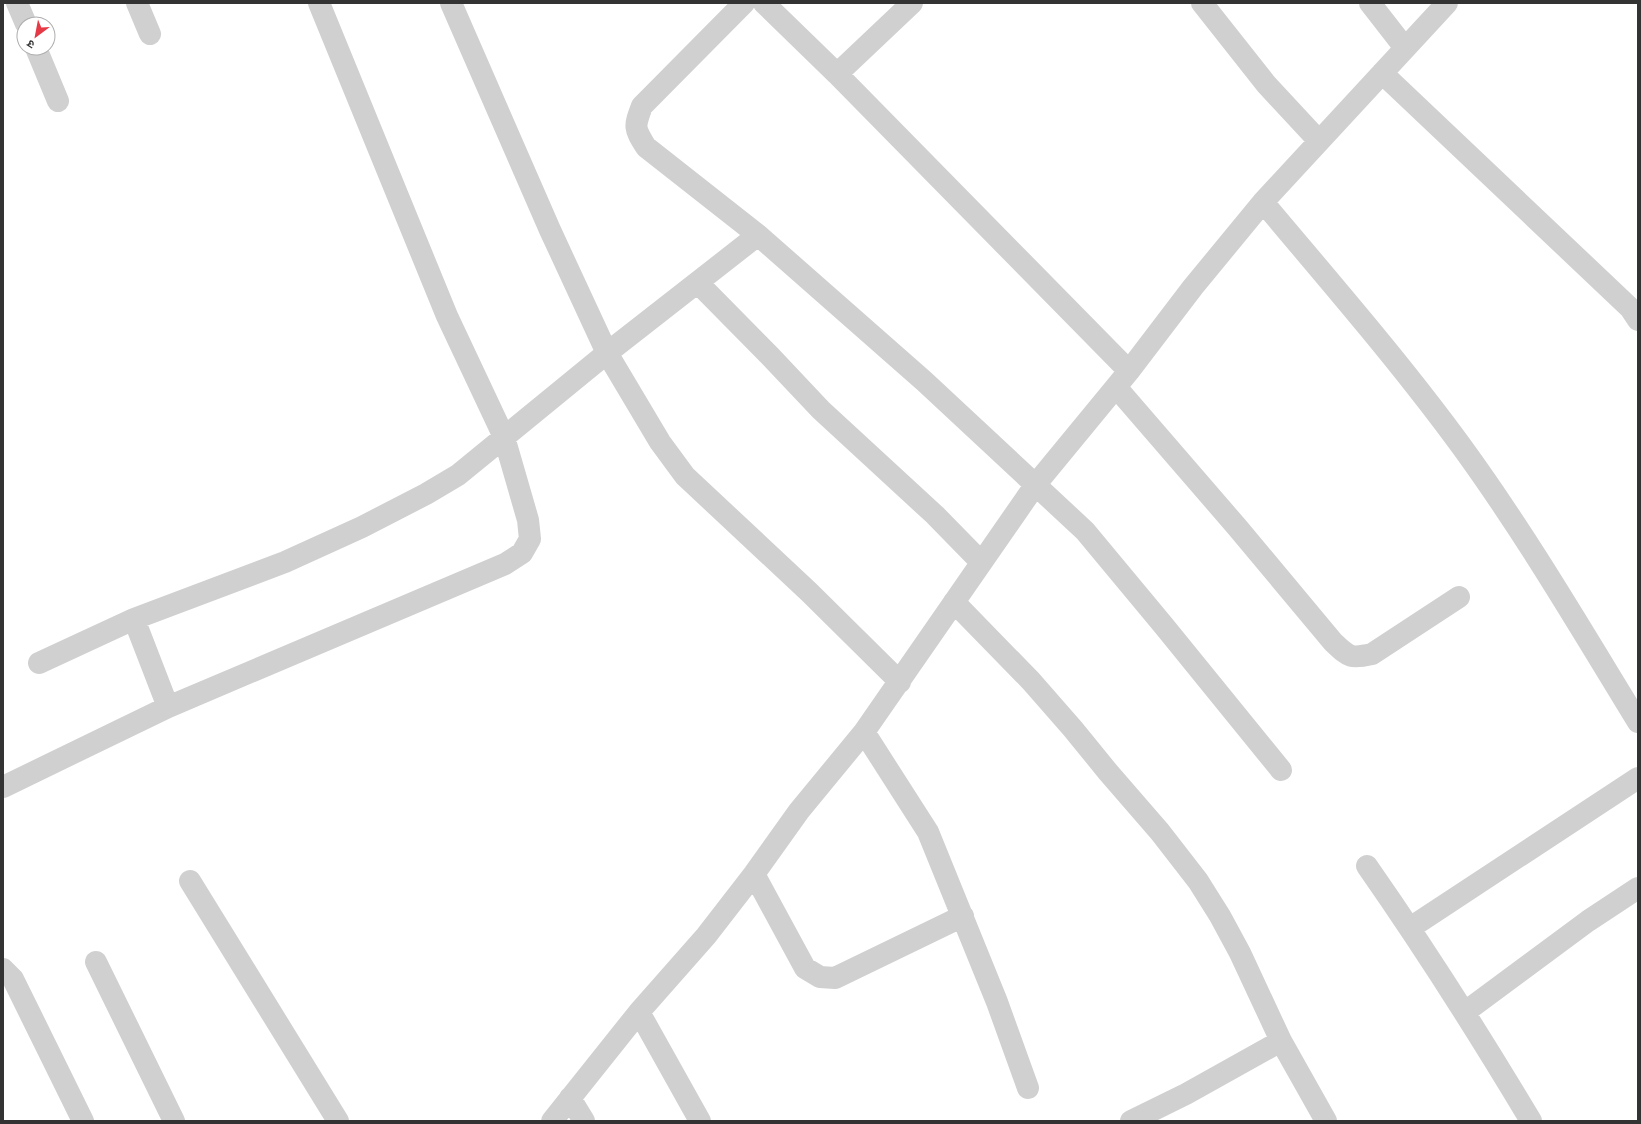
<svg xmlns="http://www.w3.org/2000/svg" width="1641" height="1124" font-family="'Space Grotesk','Noto Sans Devanagari',sans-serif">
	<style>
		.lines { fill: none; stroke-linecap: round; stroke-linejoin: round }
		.street { stroke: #d0d0d0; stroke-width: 22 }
	</style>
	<rect width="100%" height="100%" fill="#fff"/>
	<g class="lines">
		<path class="street" d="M17,3l9,21
			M137,3l13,31
			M451,3l99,227 57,123 53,89 25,34 124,116 91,90
			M744,3l-102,103c-8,21 -8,22 4,41l112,88 166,146 161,150 79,95 117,144
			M764,3l73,71 292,297
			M1202,3l64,81 52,56
			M1370,3l35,45
			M36,48l22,53
			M1382,73l248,235 8,12
			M837,74l75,-71
			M1263,202c67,80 137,160 199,245 64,88 119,182 176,275
			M698,283l72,73 51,54 114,105 46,47
			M1116,387l121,140 96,115c16,15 17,17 39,12l87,-57
			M954,602l77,79 42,48 35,43 52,60 38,49 22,35 20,37 41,88 45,80
			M134,619l34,88
			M39,663l95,-44 151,-57 77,-35 64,-33 32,-19 149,-122 151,-118
			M864,732l64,100 69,170 31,86
			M3,787l165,-80 337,-143 17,-11 8,-14 -2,-19 -24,-83 -57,-121 -128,-313
			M1367,866c58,83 112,168 164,255
			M754,874l51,94 15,9 15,1 128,-62
			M190,881l148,240
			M1410,928l228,-150
			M96,962l78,159
			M3,969l10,10 70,142
			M639,1012l61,109
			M1465,1012l123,-91 50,-33
			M570,1098l14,23
			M552,1121l87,-109 67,-76 48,-62 45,-63 65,-79 172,-248 93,-113 64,-84 70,-85 184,-199
			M1131,1121l55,-27 95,-53"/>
	</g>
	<rect width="1641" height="1124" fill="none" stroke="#333333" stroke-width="8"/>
	<g transform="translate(36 36) rotate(212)"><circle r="19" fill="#ffffff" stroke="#adadad"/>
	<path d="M0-3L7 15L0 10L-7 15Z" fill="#e63946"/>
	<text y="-6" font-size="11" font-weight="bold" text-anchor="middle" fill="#333333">उ</text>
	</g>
</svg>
